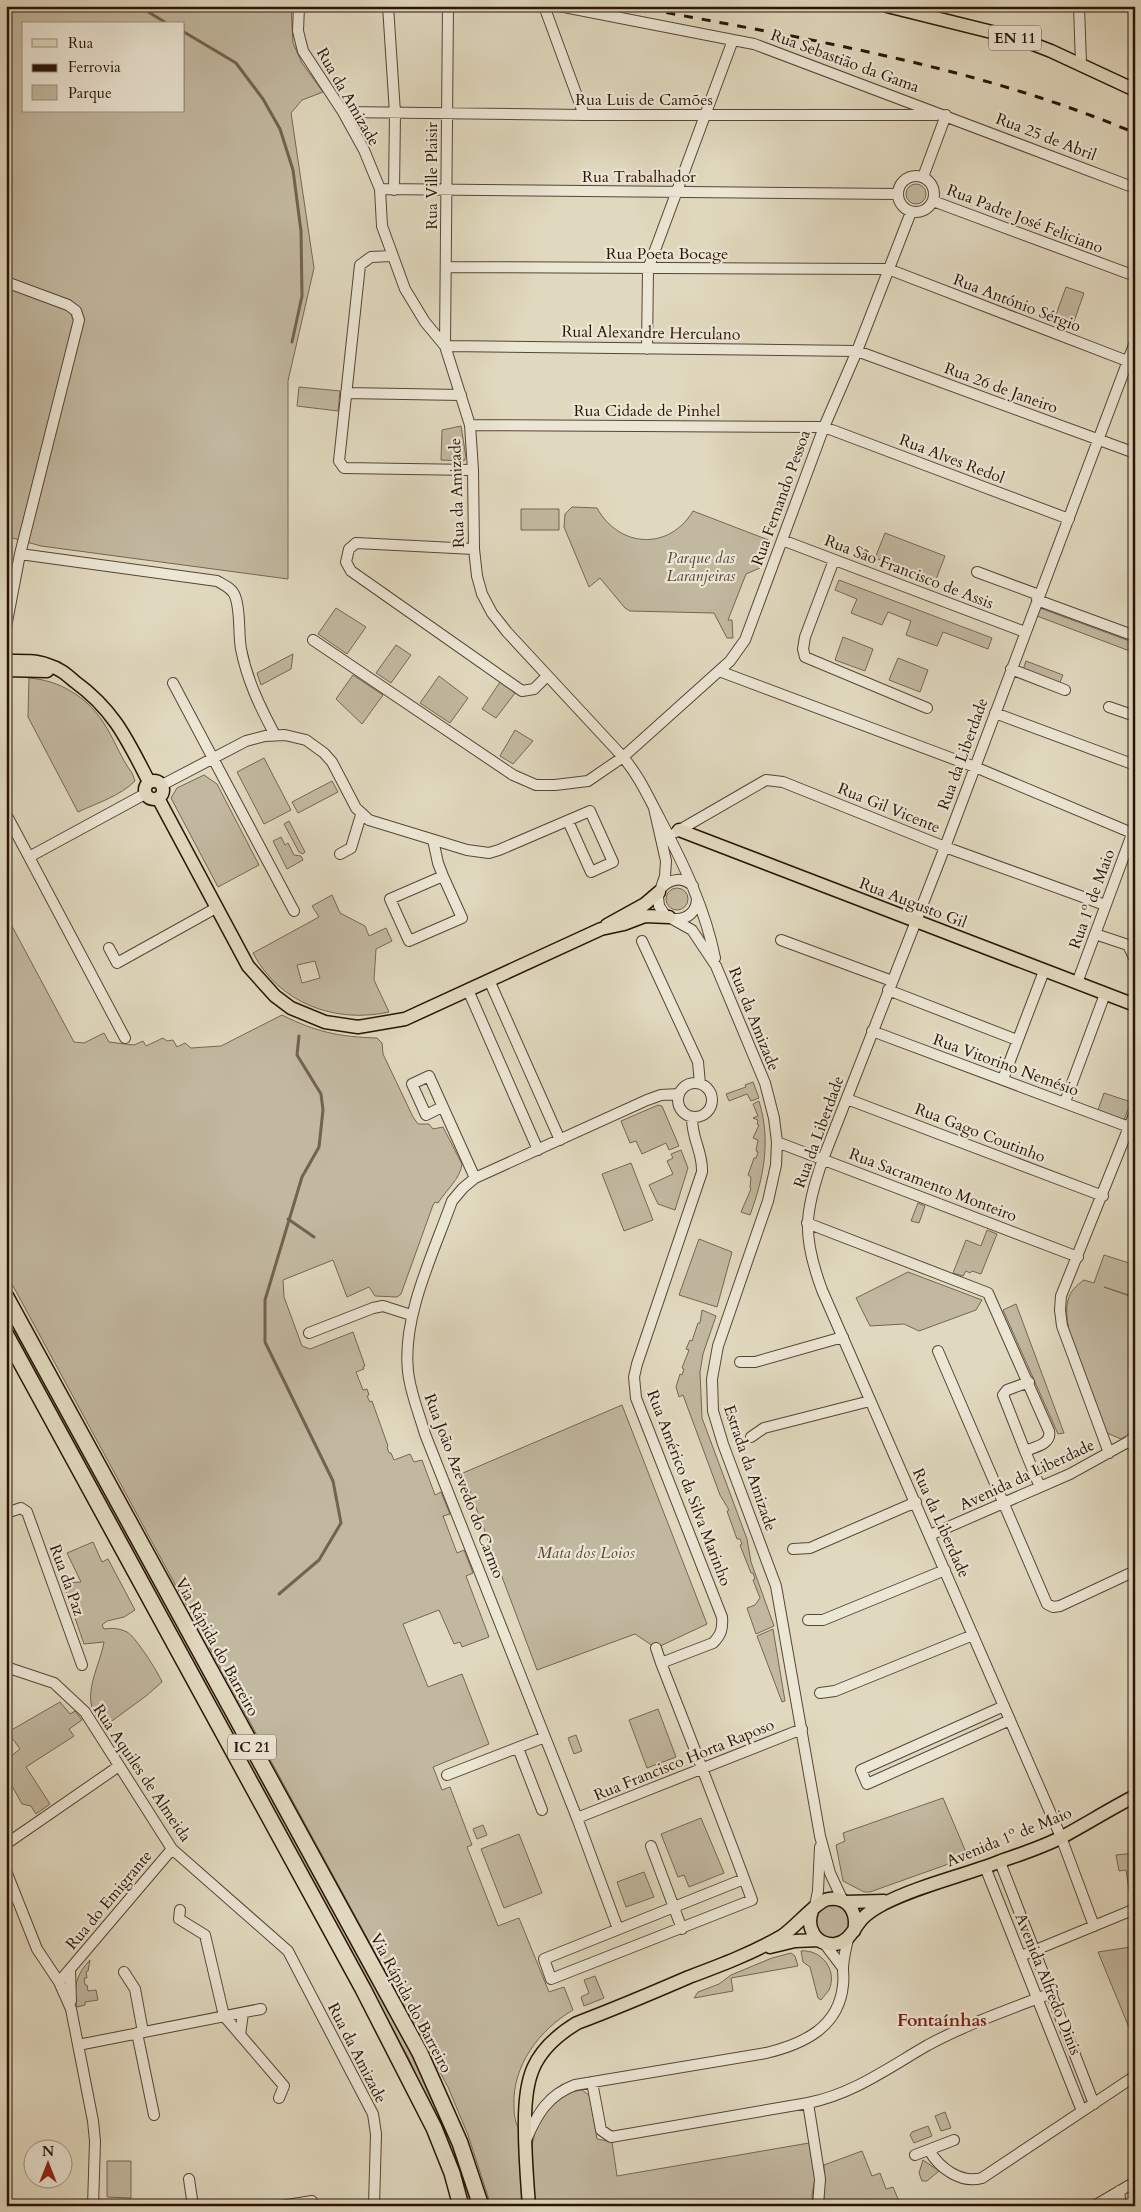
<svg xmlns="http://www.w3.org/2000/svg" width="1141" height="2212" font-family="Cardo,serif">
	<style>
		.green { fill: #c2b8a0; stroke: #766654; fill-rule: evenodd }
		.lines { fill: none; stroke-linecap: round; stroke-linejoin: round }
		.stream { stroke: #726250; stroke-width: 3 }
		.minor-casing { stroke: #574535; stroke-width: 12 }
		.major-casing { stroke: #291407; stroke-width: 15 }
		.highway-casing { stroke: #291407; stroke-width: 18 }
		.minor { stroke: #ece6d5; stroke-width: 10 }
		.major { stroke: #e1d9bf; stroke-width: 12 }
		.highway { stroke: #e1d9bf; stroke-width: 15 }
		.rail { stroke: #291407; stroke-width: 3; stroke-dasharray: 9 9; stroke-linecap: butt }
		.labels { text-anchor: middle; dominant-baseline: central; stroke-width: 4.5; stroke-linejoin: round; paint-order: stroke }
		.shield { fill: #ece6d5; stroke: #645345; stroke-width: 1 }
		.shield-label { font-size: 15px; font-weight: bold; fill: #291407 }
		.street-label { font-size: 16px; fill: #291407; stroke: #ece6d5 }
		.park-label { font-size: 16px; font-style: italic; fill: #574535; stroke: #ece6d5 }
		.neighbourhood-label { font-size: 18px; font-weight: bold; fill: #7a1f14; stroke: #ece6d5 }
	</style>
	<rect width="100%" height="100%" fill="#e1d9bf"/>
	<filter id="stains"><feTurbulence type="fractalNoise" baseFrequency=".004" numOctaves="4"/><feColorMatrix values="0 0 0 0 .2 0 0 0 0 .09 0 0 0 0 .02 0 0 0 .5 -.17"/></filter>
	<radialGradient id="worn" r=".72"><stop offset=".6" stop-color="#630" stop-opacity="0"/><stop offset="1" stop-color="#630" stop-opacity=".3"/></radialGradient>
	<path class="green" d="M6,6h285l2,37 9,20 21,29 -21,8 -11,13 23,155 -26,113v198l-247,-33 -32,-9 -3,6zM24,24h160v87h-160z
		M906 194a10 10 0 1 1 20 0a10 10 0 1 1-20 0Z
		M1066,287l18,6 -12,34 -18,-7z
		M299,387l41,4 -2,20 -41,-5z
		M461,426l5,31 -2,4 -23,-1 1,-30z
		M572,507l25,1c22,40 72,43 96,3l78,30 -11,27 -14,6 -18,46h4l1,18h-6l-13,-25 -84,-2 -5,-3 -25,-30 -11,9 -25,-60 1,-13z
		M521,509h38v21h-38z
		M885,533l60,23 -10,26 -60,-24z
		M839,580l153,58 -4,11 -45,-17 -6,14 -31,-11 5,-14 -23,-9 -6,13 -31,-12 6,-14 -22,-9z
		M336,608l30,19 -19,27 -29,-20z
		M1040,608l95,35v10l-98,-37z
		M843,637l30,12 -8,22 -30,-11z
		M396,645l15,10 -20,28 -15,-10z
		M293,654l-2,15 -30,16 -4,-12z
		M898,658l30,12 -8,22 -31,-12z
		M1026,661l37,14 -4,9 -36,-14z
		M353,675l30,20 -21,29 -26,-25z
		M439,676l29,22 -18,25 -30,-20z
		M29,678c30,2 58,19 74,44 11,16 17,35 29,51l3,8c-15,15 -38,22 -57,31l-50,-95z
		M500,682l15,11 -19,25 -14,-9z
		M515,730l18,11 -20,23 -13,-8z
		M264,758l27,52 -27,14 -27,-52z
		M204,775l13,9 42,81 -41,22 -47,-89 6,-10z
		M332,781l6,11 -40,21 -6,-11z
		M289,821l16,31 -2,2 -4,-2 -15,-28z
		M281,837l4,8 3,-2 6,12 7,1 2,4 -16,9 -14,-28z
		M666 899a11 11 0 1 1 22 0a11 11 0 1 1-22 0Z
		M332,895l8,18 25,13 4,10 17,-8 6,13 -16,8 -2,31 15,32c-54,12 -110,-9 -136,-59l66,-36 -7,-11zM315,961l5,17 -18,5 -5,-18z
		M6,915l68,127 10,1 20,-10 5,9 25,3 9,-4 3,5 17,-8 4,3 6,-1 4,7 8,-4 6,5 30,-2 61,-31c34,17 58,22 95,23l5,5 1,11 30,63 5,7h11l4,5 10,-2 19,37c-2,15 -15,25 -24,39l-3,-1 -2,3 -32,89 -4,3 -22,-1 -6,-9 -22,10 -14,-37 -50,20 1,17 18,49 8,3 43,-17 12,34 -2,1 1,2 -8,3 7,18 4,-1 2,6 -2,1 3,6 2,-1 16,45 -1,1 2,6h2l3,7 16,-6 4,8 8,-2 13,35 6,-3 9,22 -7,2 14,37 7,-3 9,23 -7,3 23,61 -27,10 -2,-5 -6,2 -15,-34 -36,14 25,63 34,-13 27,70 -56,23 9,23 8,-3 22,58 -5,2 31,79 21,-8 30,74 15,-5 9,23c-34,20 -61,56 -59,96 0,9 1,16 5,23l3,77h-31l-23,-71 -20,-48 -442,-814z
		M753,1082l6,16 -8,3 -4,-7 -18,7 -3,-7 20,-7 -1,-2z
		M1104,1093l27,9 -7,18 -26,-10z
		M759,1101c12,40 5,76 -9,114l-9,-3 10,-23 -1,-1 1,-11 -3,-2 6,-17h2l2,-6 -2,-1 2,-11 -5,-2 6,-13 -2,-1 1,-4 -5,-2 5,-2 -5,-12z
		M658,1105l4,1 17,40 -10,4 -3,-7 -24,11 -6,-13 -6,2 -9,-22z
		M681,1150l7,18 -13,42 -17,-6 -9,-19 24,-11 -6,-13 6,-3 -2,-4z
		M631,1163l22,57 -29,11 -22,-57z
		M918,1203l7,3 -6,17 -8,-2z
		M987,1230l10,4 -16,40 -9,-3 -2,2 -4,-2 -3,5 -10,-3 13,-33 15,6z
		M699,1239l33,13 -15,55 -38,-12z
		M1104,1255l31,10v32l-31,-10 31,11v133l-14,8 -14,-6c-11,-29 -48,-104 -39,-133 3,-10 8,-14 16,-20l10,3z
		M908,1272l74,28 -6,10 -57,21 -15,-7 -34,2 -14,-28z
		M1016,1304l48,129 -6,1 -55,-124z
		M6,1308l412,755 32,70 24,73h-5l-19,-58 -42,-91 -402,-738z
		M702,1310l14,6 -13,38 -3,18 2,46 45,121 4,23 23,64 -18,8 -9,-26 8,-3 5,-7 -7,-18 2,-1 -2,-6h-2l-11,-28 2,-1 -2,-5h-3l-10,-28 2,-1 -9,-15 -37,-100 -4,2 -3,-10 4,-13 2,1 2,-6 -2,-1 7,-18 -3,-1 4,-9 2,1 6,-18h2z
		M622,1405l85,219 -51,24 -21,-14 -98,36 -74,-197z
		M93,1542l9,20 6,-3 27,51 -11,7 -17,4 -5,4 2,4c9,-1 14,-1 23,3 8,4 31,40 35,50l-16,14 -41,30c-29,-23 -6,-56 -1,-84l-20,2 -21,-61 18,-1 -14,-29z
		M773,1629l12,72 -3,1 -25,-66z
		M60,1702l10,12 5,-3 7,9 -13,9 5,7 -48,31 24,37 -14,10 -5,-8 -9,-2 -16,-29v-15l14,-11 -12,-17z
		M658,1709l18,48 -29,11 -18,-48z
		M576,1735l6,16 -8,3 -6,-16z
		M943,1798l25,59 -98,35h-6l-21,-11 -7,-36 9,-4 -2,-8z
		M701,1818l23,55 -35,14 -5,-12 -6,2 -17,-43z
		M483,1825l4,10 -10,4 -4,-10z
		M519,1834l23,59 -38,15 -23,-59z
		M1135,1853v41l-5,2 -4,-26 -7,1 -3,-16z
		M644,1872l10,25 -28,10 -9,-25z
		M816 1921a17 17 0 1 1 34 0a17 17 0 1 1-34 0Z
		M1131,1941h4v101l-37,-90 33,-5z
		M801,1951c20,-2 37,19 28,39 -2,3 -5,6 -8,10l-3,-2 -8,-31 -7,-5z
		M791,1953l4,3 3,10 -67,12 2,13 -39,7 4,-6 21,-8 12,-9 41,-17z
		M90,1960l-2,11 -2,1 1,6h-3l1,7h2l1,6 8,-1 2,10 -13,2v3l-8,2c-4,-20 -1,-32 13,-47z
		M595,1976l9,22 -20,8 -3,-9 8,-4 -5,-13z
		M582,2090l8,6 7,43 15,3 5,34 192,-33 6,36 -3,16 1,11h-279l-3,-56 5,-22 16,-25 18,-11z
		M945,2112l6,16 -10,3 -6,-15z
		M928,2126l4,10 -18,7 -4,-8 2,-3z
		M862,2151l10,25 8,-3 6,16 7,-2 8,19h-72l-4,-2c-4,-8 -1,-28 -1,-39z
		M923,2160l16,11 -12,10h-5l-3,-8z
		M107,2161h24v37l-24,-1z"/>
	<g class="lines">
		<path class="stream" d="M142,6l8,7 18,11
			M184,32l52,31 27,36 17,30 13,41 8,61 1,65 -10,46
			M288,1219l26,18
			M279,1594l40,-34 22,-37 -8,-42 -68,-139v-42l37,-123 17,-30 4,-37 -2,-16 -24,-39 2,-19"/>
		<g class="minor-casing">
			<path id="minor" d="M299,6l-1,25 5,20 40,61 21,38 16,39 2,37 23,63 20,33 20,24 25,79 3,45 1,79 3,27 5,18 10,19 15,19 116,125c18,22 24,38 37,62 23,44 45,89 55,139
				M388,6l7,107 -1,77
				M544,6l40,109
				M559,6l174,34
				M1079,6l2,58
				M343,112l241,3h353
				M898 194a18 18 0 1 1 36 0a18 18 0 1 1-36 0Z
				M923,177l23,-62
				M380,189l518,5
				M933,201l202,75
				M391,256l-20,1 -11,8 -21,196 5,7 129,2
				M446,267l442,2 247,95
				M6,282l62,23 8,6 3,9 -59,234 -14,73
				M445,346l412,5 278,102
				M445,346l3,-340
				M647,349l1,-80 85,-229 21,4 381,144
				M346,393l115,2
				M470,425l354,2 245,92
				M782,540l243,92
				M474,549l-118,-6 -7,6 -3,13 5,9 171,120 12,-2 13,-13
				M20,554l197,27c7,4 15,7 18,15 6,15 3,36 6,53 6,31 19,58 34,86
				M834,560l-29,77 -2,12 2,8 122,51
				M977,572l62,23
				M1037,600l98,36
				M313,640l200,135 23,10h19l33,-4 35,-24 18,-16 89,-80 15,-21 79,-213 33,-76 54,-139
				M1011,669l54,21
				M719,671l256,96 157,66
				M173,683l121,228
				M1109,707l26,9
				M995,713l140,52
				M162,785l84,-44 19,-5 20,-1 21,5 18,13 8,9 24,46 13,12 98,30 22,3 10,-3 91,-39 23,51 -22,10 -23,-51
				M654,808l12,53 -1,15 -7,21 1,9 6,9 27,15 24,36 49,117 9,35 3,24 -1,23 -8,36 -50,145 -6,33 1,32 10,33 53,142 44,250 10,37 13,28
				M6,814l23,43
				M676,832l90,-52 17,2 162,65 160,58
				M433,840l5,23 5,13
				M340,854l11,-6 10,-33
				M443,876l19,42 -53,23 -19,-42z
				M661,888c10,-10 22,-11 32,-2
				M674,919c14,1 23,-8 23,-21
				M1095,934l33,11 7,15
				M781,940l111,41
				M642,941l56,121 2,22
				M109,948l8,15 99,-55
				M489,980l71,160
				M1077,983l58,-157
				M468,990l70,160
				M888,990l129,50
				M872,1031l257,96
				M125,1038l-96,-181 116,-63
				M1003,1079l41,-108
				M678 1100a17 17 0 1 1 34 0a17 17 0 1 1-34 0Z
				M847,1099l256,97
				M1065,1102l40,-108
				M442,1107l-16,8 -14,-31 17,-8 46,102
				M692,1118c0,22 11,34 10,54l-65,192 -3,13 2,21 86,219c1,12 -1,18 -9,26l-52,20c31,79 62,158 91,237l-201,79 -7,-20 200,-80
				M777,1142l301,115
				M807,1223l181,70 61,138c3,13 -14,16 -24,20l15,36
				M309,1333l64,-25 10,-2 28,9
				M938,1351l109,253 6,3 7,-1 75,-35
				M740,1362h15l88,-25
				M751,1437l13,-9 106,-27
				M1130,1440l5,10
				M1025,1451l-22,-56 4,-5 22,-8
				M1109,1453l-47,-127 -2,-16 1,-14 74,-184
				M6,1513l15,-5 6,4 55,153
				M930,1535l140,-61 65,-36
				M793,1549l17,-1 106,-46
				M808,1620h15l122,-50
				M656,1648l5,15
				M6,1667l48,16 31,29 87,137 116,102 85,163 3,20 -2,72
				M820,1693l15,-2 138,-56
				M1004,1706l-143,64 6,14 143,-64
				M518,1748l24,62
				M447,1775l98,-38
				M577,1818l225,-89
				M6,1844l113,-78
				M651,1846l31,83
				M1000,1862l94,242
				M985,1867l97,244
				M6,1871l31,78 22,33
				M815,1906l3,-15 2,-44
				M180,1910l-1,9 26,16 19,81 60,70 -5,12
				M1094,1926l-33,-89 -239,-547c-20,-54 -18,-77 1,-131l122,-312 190,-505
				M618,1929l-41,-111 -152,-384c-6,-21 -15,-42 -17,-63 -6,-55 26,-119 44,-170l11,-13 12,-10 172,-78 14,-5 18,-1
				M824,1943l19,25
				M1021,1956l114,-47
				M70,1970l1,31
				M124,1972l11,17 8,43
				M137,2033l17,82
				M240,2035l3,-22
				M78,2045l183,-36
				M592,2082l9,48 10,7 197,-34c45,-9 80,-35 120,-58 39,-21 82,-36 124,-52
				M808,2103l12,76 -2,27
				M526,2140c11,-26 22,-45 49,-55l191,-32c38,-9 73,-26 77,-68 1,-6 0,-11 0,-16 0,-10 3,-21 5,-30
				M929,2150c10,18 32,34 53,28l153,-102
				M915,2155l39,-15
				M189,2179l4,27
				M1119,2191l2,15
				M93,2206l2,-65 -2,-20 -22,-112 -12,-27 113,-133
				M281,2206l31,-5
				M1094,2206l41,-24"/>
		</g>
		<g class="major-casing">
			<path id="major" d="M887,6l133,33 31,12 84,39
				M6,661c14,0 29,-1 42,4 11,3 18,9 26,16 40,29 53,58 75,101
				M6,670l41,1
				M145 790a9 9 0 1 1 18 0a9 9 0 1 1-18 0Z
				M158,798l90,168 27,30 16,12 34,14 33,5 47,-8 196,-90 23,-5 21,-8 24,1
				M679,830l456,175
				M607,925l38,-21 14,-12
				M846,1902l38,-1
				M812,1911c-6,16 3,35 23,33 16,-2 19,-18 29,-27 6,-6 12,-9 19,-13 37,-19 80,-28 118,-43 20,-7 42,-14 61,-24 24,-13 48,-28 73,-41
				M770,1947l25,-6 24,-1
				M529,2206c-2,-26 -4,-51 -4,-77 -1,-50 6,-78 52,-106 37,-14 75,-30 112,-46 32,-12 64,-24 93,-41 14,-9 35,-36 47,-37 20,-3 29,15 25,32"/>
		</g>
		<g class="highway-casing">
			<path id="highway" d="M6,1297l414,756 40,90 21,63
				M6,1335l357,654 71,139 18,45 9,33"/>
		</g>
		<use href="#minor" class="minor"/>
		<use href="#major" class="major"/>
		<use href="#highway" class="highway"/>
		<path class="rail" d="M631,6c170,32 343,59 504,127"/>
	</g>
	<g class="labels">
		<g class="shield">
			<rect x="989" y="25.5" width="52" height="25" rx="4"/>
			<rect x="228" y="1734.5" width="48" height="25" rx="4"/>
		</g>
		<g class="shield-label">
			<text x="1015" y="38">EN 11</text>
			<text x="252" y="1747">IC 21</text>
		</g>
		<g class="street-label">
			<text transform="translate(845 61) rotate(20)">Rua Sebastião da Gama</text>
			<text transform="translate(348 97) rotate(60)">Rua da Amizade</text>
			<text x="644" y="100">Rua Luis de Camões</text>
			<text transform="translate(1046 137) rotate(21)">Rua 25 de Abril</text>
			<text transform="translate(432 176) rotate(-90)">Rua Ville Plaisir</text>
			<text x="639" y="177">Rua Trabalhador</text>
			<text transform="translate(1025 219) rotate(21)">Rua Padre José Feliciano</text>
			<text x="667" y="254">Rua Poeta Bocage</text>
			<text transform="translate(1017 303) rotate(21)">Rua António Sérgio</text>
			<text transform="translate(651 333) rotate(1)">Rual Alexandre Herculano</text>
			<text transform="translate(1001 388) rotate(20)">Rua 26 de Janeiro</text>
			<text x="647" y="411">Rua Cidade de Pinhel</text>
			<text transform="translate(952 459) rotate(21)">Rua Alves Redol</text>
			<text transform="translate(457 493) rotate(-92)">Rua da Amizade</text>
			<text transform="translate(781 498) rotate(-70)">Rua Fernando Pessoa</text>
			<text transform="translate(909 572) rotate(21)">Rua São Francisco de Assis</text>
			<text transform="translate(963 754) rotate(-70)">Rua da Liberdade</text>
			<text transform="translate(889 808) rotate(22)">Rua Gil Vicente</text>
			<text transform="translate(1092 899) rotate(-70)">Rua 1º de Maio</text>
			<text transform="translate(913 903) rotate(21)">Rua Augusto Gil</text>
			<text transform="translate(754 1019) rotate(68)">Rua da Amizade</text>
			<text transform="translate(1006 1065) rotate(20)">Rua Vitorino Nemésio</text>
			<text transform="translate(819 1132) rotate(-70)">Rua da Liberdade</text>
			<text transform="translate(980 1133) rotate(21)">Rua Gago Coutinho</text>
			<text transform="translate(933 1185) rotate(21)">Rua Sacramento Monteiro</text>
			<text transform="translate(750 1468) rotate(71)">Estrada da Amizade</text>
			<text transform="translate(1027 1475) rotate(-25)">Avenida da Liberdade</text>
			<text transform="translate(464 1486) rotate(69)">Rua João Azevedo do Carmo</text>
			<text transform="translate(689 1488) rotate(69)">Rua Américo da Silva Marinho</text>
			<text transform="translate(941 1523) rotate(66)">Rua da Liberdade</text>
			<text transform="translate(67 1580) rotate(70)">Rua da Paz</text>
			<text transform="translate(217 1647) rotate(61)">Via Rápida do Barreiro</text>
			<text transform="translate(684 1760) rotate(-22)">Rua Francisco Horta Raposo</text>
			<text transform="translate(142 1773) rotate(56)">Rua Aquiles de Almeida</text>
			<text transform="translate(1009 1837) rotate(-22)">Avenida 1º de Maio</text>
			<text transform="translate(109 1900) rotate(-50)">Rua do Emigrante</text>
			<text transform="translate(1048 1984) rotate(68)">Avenida Alfredo Dinis</text>
			<text transform="translate(411 2003) rotate(62)">Via Rápida do Barreiro</text>
			<text transform="translate(357 2053) rotate(63)">Rua da Amizade</text>
		</g>
		<g class="park-label">
			<text x="701" y="558">Parque das<tspan x="701" dy="18">Laranjeiras</tspan></text>
			<text x="586" y="1553">Mata dos Loios</text>
		</g>
		<g class="neighbourhood-label">
			<text x="942" y="2020">Fontaínhas</text>
		</g>
	</g>
	<rect width="1141" height="2212" fill="none" stroke="#e1d9bf" stroke-width="25"/>
	<rect x="8" y="8" width="1126" height="2197" fill="none" stroke="#291407" stroke-width="2.5"/>
	<rect x="12" y="12" width="1116" height="2187" fill="none" stroke="#291407"/>
	<rect x="22" y="22" width="162" height="90" fill="#ece6d5" stroke="#9e9283"/>
	<rect x="32" y="39" width="25" height="8" fill="#e1d9bf" stroke="#9e9283"/>
	<text x="68" y="48" font-size="15" fill="#291407">Rua</text>
	<rect x="32" y="64" width="25" height="8" fill="#291407" stroke="#9e9283"/>
	<text x="68" y="72" font-size="15" fill="#291407">Ferrovia</text>
	<rect x="32" y="85" width="25" height="15" fill="#c2b8a0" stroke="#9e9283"/>
	<text x="68" y="98" font-size="15" fill="#291407">Parque</text>
	<g transform="translate(48 2164)"><circle r="24" fill="#ece6d5" stroke="#9e9283"/>
	<path d="M0-4L9 19L0 12L-9 19Z" fill="#8f2418"/>
	<text y="-8" font-size="14" font-weight="bold" text-anchor="middle" fill="#291407">N</text>
	</g>
	<rect width="100%" height="100%" filter="url(#stains)"/>
	<rect width="100%" height="100%" fill="url(#worn)"/>
</svg>
